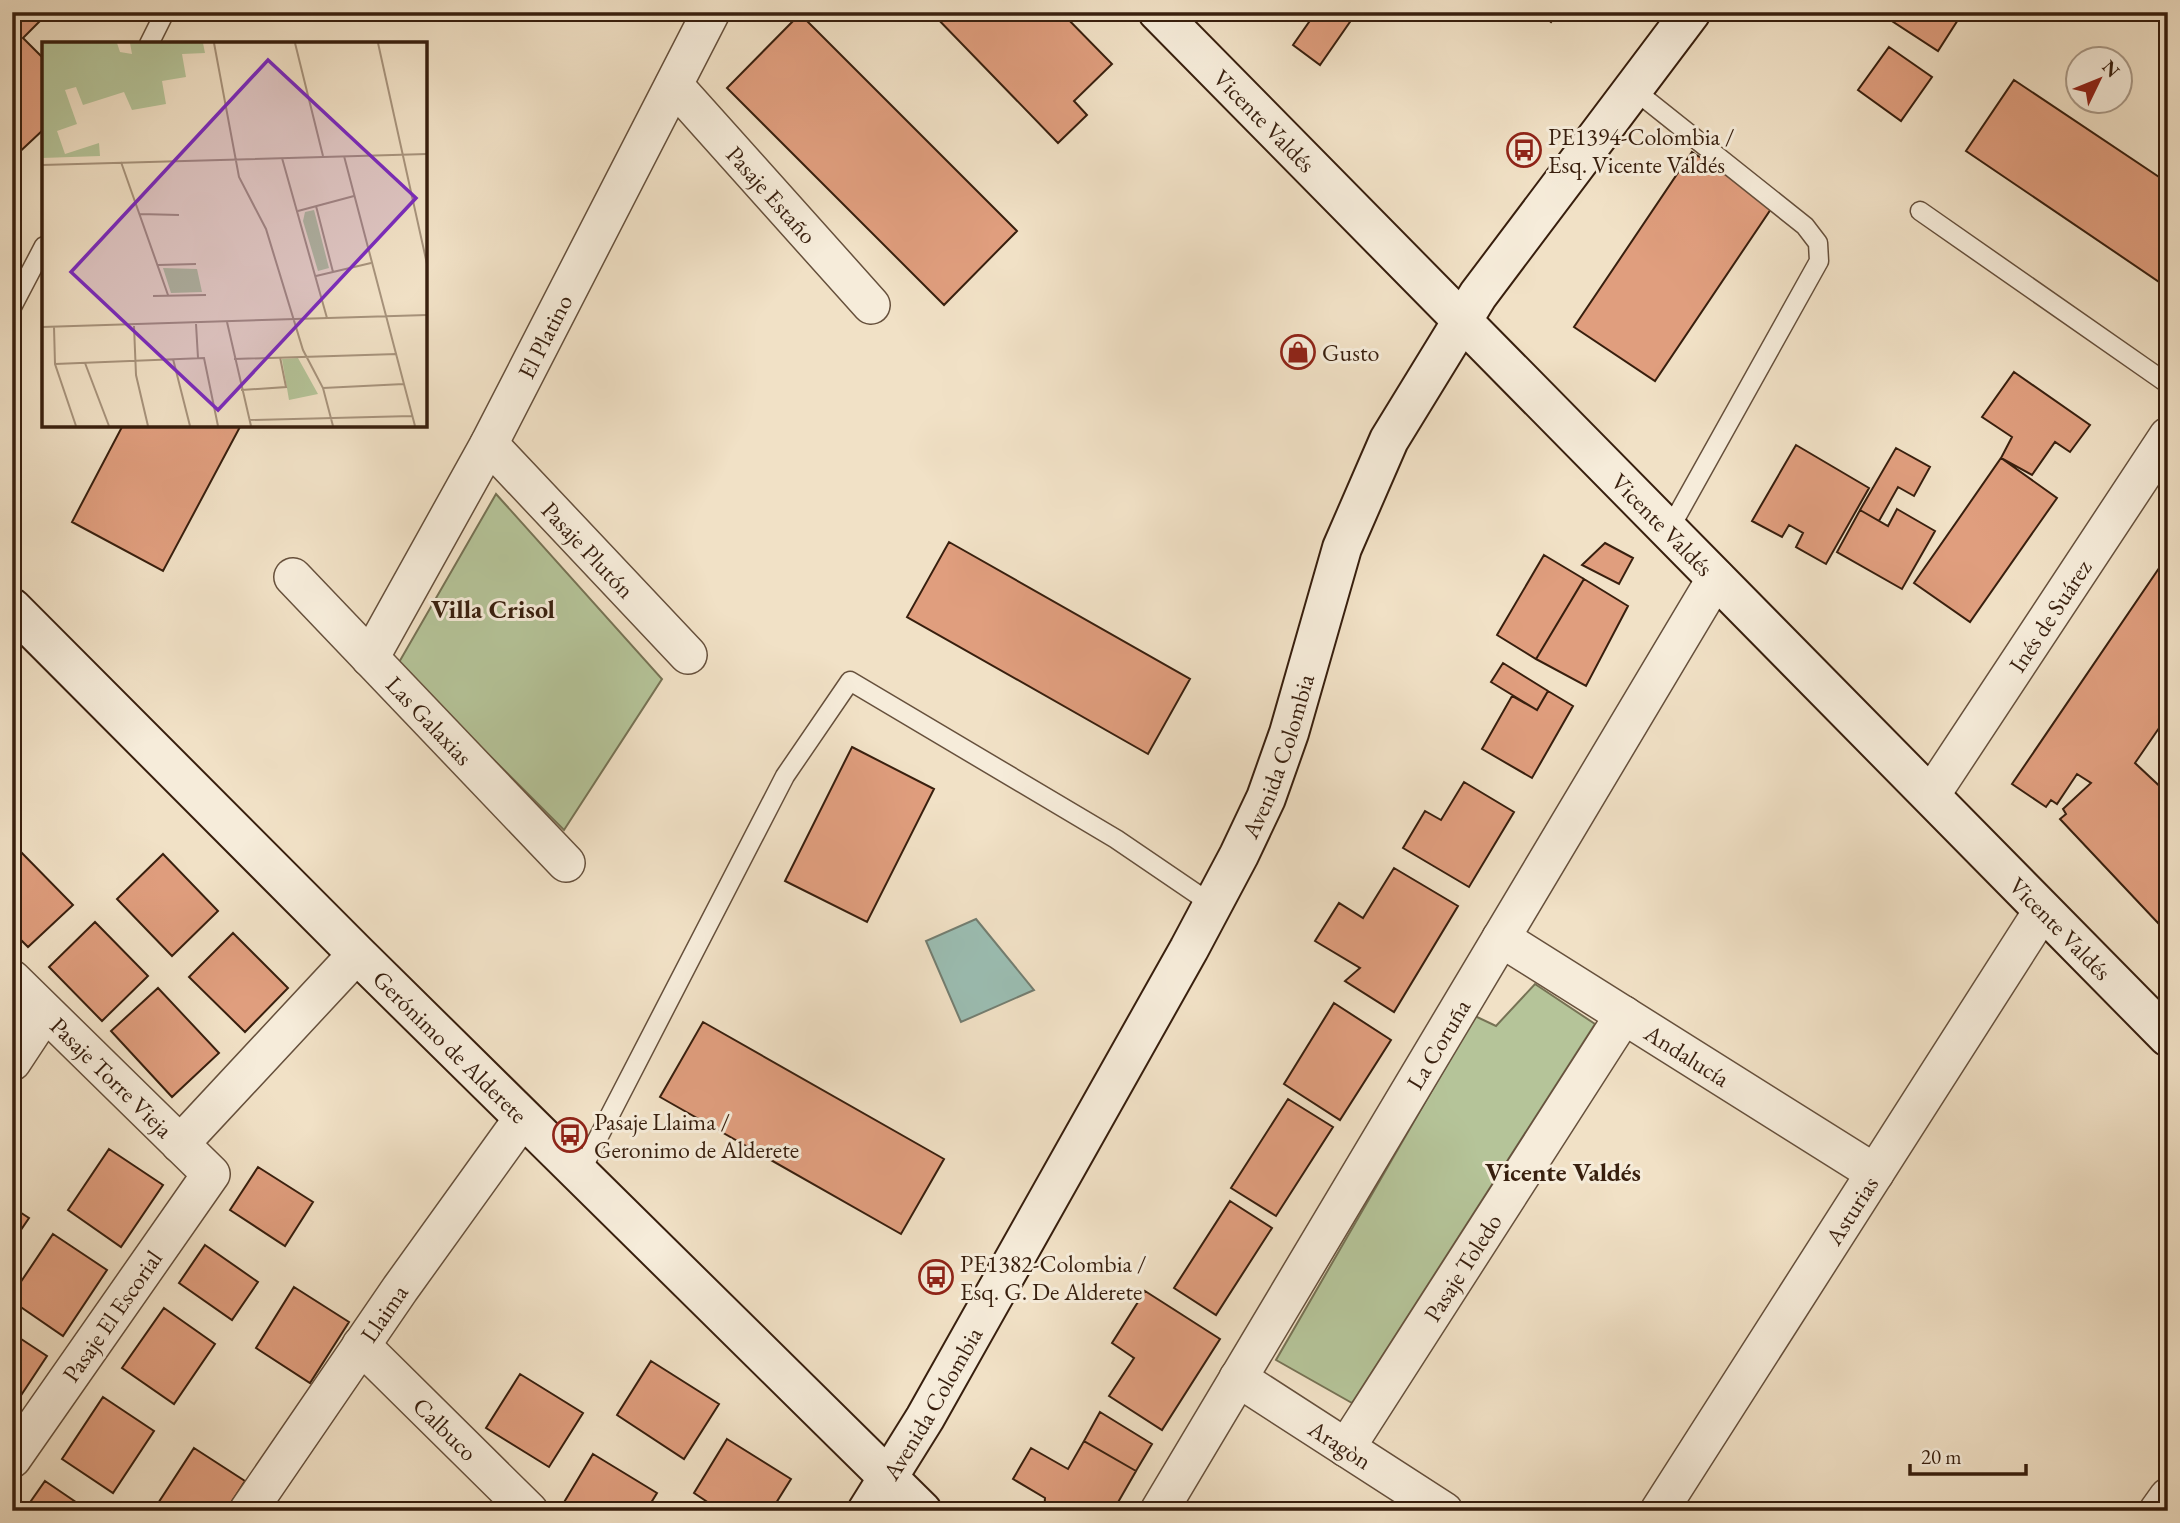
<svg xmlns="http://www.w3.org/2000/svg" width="2180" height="1523" font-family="'EB Garamond',serif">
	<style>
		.green { fill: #b5c499; stroke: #767254; stroke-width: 2 }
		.water { fill: #9bbeb3; stroke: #737e71; stroke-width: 2 }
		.building { fill: #e09e7e; stroke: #381f0e; stroke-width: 2 }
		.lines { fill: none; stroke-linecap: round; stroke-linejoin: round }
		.lane-casing { stroke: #66503c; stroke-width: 21 }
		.street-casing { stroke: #66503c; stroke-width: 40 }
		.secondary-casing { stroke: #381f0e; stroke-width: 42 }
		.lane { stroke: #f6ecda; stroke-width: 18 }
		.street { stroke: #f6ecda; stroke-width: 37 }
		.secondary { stroke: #f6ecda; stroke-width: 38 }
		.labels { text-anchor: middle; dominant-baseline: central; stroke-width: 6; stroke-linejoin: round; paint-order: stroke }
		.street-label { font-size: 24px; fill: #381f0e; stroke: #f6ecda }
		.poi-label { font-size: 24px; fill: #381f0e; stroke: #f6ecda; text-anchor: start }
		.neighbourhood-label { font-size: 26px; font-weight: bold; fill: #381f0e; stroke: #f6ecda }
		.inset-road { fill: none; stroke: #a7937c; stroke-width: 2 }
		.view { fill: #7b2cbf; fill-opacity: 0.15; stroke: #7b2cbf; stroke-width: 3.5 }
		.inset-edge { fill: none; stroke: #381f0e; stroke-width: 3.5 }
	</style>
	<rect width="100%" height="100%" fill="#f1e1c6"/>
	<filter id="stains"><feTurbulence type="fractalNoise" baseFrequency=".00286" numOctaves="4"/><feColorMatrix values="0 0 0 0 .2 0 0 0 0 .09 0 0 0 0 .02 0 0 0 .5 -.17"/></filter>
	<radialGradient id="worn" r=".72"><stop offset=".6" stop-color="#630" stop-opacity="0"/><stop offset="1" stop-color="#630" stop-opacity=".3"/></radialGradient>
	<path class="green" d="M496,494l166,185 -98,151 -166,-166z
		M1535,984l60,40 -243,379 -76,-43 199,-344 21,10z"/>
	<path class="water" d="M976,919l58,71 -73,32 -35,-81z"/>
	<path class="building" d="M12,12h37l-26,26 21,21v70l-32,30z
		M931,12h130l51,52 -38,37 13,14 -29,28z
		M1316,12h27l9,7 -32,46 -27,-20z
		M1539,12h20l-8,10z
		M1878,12h85l-25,39z
		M800,14l217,217 -73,74 -217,-217z
		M1889,47l43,30 -31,44 -43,-31z
		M2014,80l154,103v105l-202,-137z
		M1692,152l81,54 -118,175 -81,-54z
		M2014,372l76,53 -20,27 -15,-10 -23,33 -31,-17 11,-21 -30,-20z
		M123,425h118l-78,146 -91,-49z
		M1796,445l73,43 -43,76 -30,-17 7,-14 -14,-8 -7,12 -30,-16z
		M1896,448l34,19 -16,29 -16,-9 -19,34 -19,-11z
		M2001,458l56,40 -87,124 -56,-39z
		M1897,509l38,22 -33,58 -65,-37 23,-42 28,16z
		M949,542l241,137 -42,75 -241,-137z
		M1605,543l28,15 -14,26 -37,-19z
		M1544,555l40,24 -48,80 -39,-24z
		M2168,555v160l-33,48 33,31v119l-10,10 -98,-104 6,-5 -3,-5 28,-26 -14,-9 -20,30 -6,-4 -5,7 -34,-23z
		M1584,579l44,27 -42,80 -50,-27z
		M1503,663l45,28 -11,19 -46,-28z
		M1548,691l25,15 -41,72 -50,-29 30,-53 25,14z
		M852,747l82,42 -67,133 -82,-41z
		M1464,782l50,30 -45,75 -66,-39 22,-37 16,9z
		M19,850l54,55 -45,42 -16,-16v-75z
		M163,854l55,57 -46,45 -55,-57z
		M1394,868l64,38 -64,106 -49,-31 15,-13 -45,-27 24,-38 24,15z
		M95,922l53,54 -46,45 -53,-54z
		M233,933l55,55 -43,44 -56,-55z
		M158,988l61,65 -47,44 -61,-66z
		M1334,1003l57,37 -51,80 -56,-36z
		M703,1022l241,137 -43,75 -241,-137z
		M1288,1099l45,28 -57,89 -45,-28z
		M109,1149l54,36 -42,62 -53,-37z
		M258,1167l55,35 -28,44 -55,-36z
		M1230,1201l42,27 -56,87 -42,-27z
		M12,1207l17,11 -17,25z
		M53,1234l54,36 -44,66 -51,-35v-6z
		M205,1245l53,37 -26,38 -53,-37z
		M294,1287l55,35 -39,61 -54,-35z
		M1145,1291l75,48 -58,91 -53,-34 25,-38 -22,-15z
		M164,1308l51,36 -41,60 -52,-36z
		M12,1333l35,23 -35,53z
		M651,1361l68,43 -35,55 -67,-44z
		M520,1374l63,39 -34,54 -63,-39z
		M103,1397l51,34 -41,62 -51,-34z
		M1100,1412l52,32 -16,27 -52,-30z
		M727,1439l64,40 -20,32h-50l-27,-18z
		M1084,1441l52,30 -23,40h-69l1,-13 -32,-19 18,-31 37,21z
		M194,1448l51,33 -19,30h-73z
		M593,1454l64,39 -11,18 -86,-2z
		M45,1481l44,30h-65z"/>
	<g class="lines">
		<g class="lane-casing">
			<path id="lane" d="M149,44l16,-32
				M1633,89l172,137 13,17 1,18 -150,269
				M1920,211l248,173
				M12,307l32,-61
				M580,1173l205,-397 65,-95 266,158 97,66"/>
		</g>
		<g class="street-casing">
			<g id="street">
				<path id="s1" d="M674,85l197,220"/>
				<path id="s2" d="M489,444l199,211"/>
				<path id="s3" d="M293,577l273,286"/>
				<path id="s4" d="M370,658l119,-214 222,-432"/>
				<path id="s5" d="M1931,795l237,-359"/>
				<path id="s6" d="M1501,938l374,235"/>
				<path id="s7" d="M12,979l199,195 -199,285"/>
				<path d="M12,1062l33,-50"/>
				<path d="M180,1144l177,-190"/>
				<path id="s8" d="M361,1345l168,166"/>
				<path id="s9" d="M1238,1378l206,133"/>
				<path id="s10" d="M1346,1448l278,-433"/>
				<path id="s11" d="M248,1511l152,-222 123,-171"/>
				<path id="s12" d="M1159,1511l557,-933"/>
				<path id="s13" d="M1659,1511l384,-601"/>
				<path d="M2158,1511l10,-14"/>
			</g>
		</g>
		<g class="secondary-casing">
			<g id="secondary">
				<path id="s14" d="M1158,12l1010,1025"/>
				<path id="s15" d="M12,608l345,346 565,557"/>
				<path id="s16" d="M867,1511l58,-93 264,-469 50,-94 27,-57 23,-65 53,-185 47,-108 89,-145 213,-283"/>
			</g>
		</g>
		<use href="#lane" class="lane"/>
		<use href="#street" class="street"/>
		<use href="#secondary" class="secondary"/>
	</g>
	<defs>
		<g id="bus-ring" transform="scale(1.75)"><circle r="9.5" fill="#f6ecda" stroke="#8f2418" stroke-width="1.5"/><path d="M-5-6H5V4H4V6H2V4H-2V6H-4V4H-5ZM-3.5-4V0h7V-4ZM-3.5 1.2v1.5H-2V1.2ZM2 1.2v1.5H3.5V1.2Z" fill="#8f2418"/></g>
		<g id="shop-ring" transform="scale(1.75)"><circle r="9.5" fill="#f6ecda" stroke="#8f2418" stroke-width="1.5"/><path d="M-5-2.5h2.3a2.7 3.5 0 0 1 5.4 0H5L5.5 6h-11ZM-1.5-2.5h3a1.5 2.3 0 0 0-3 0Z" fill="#8f2418"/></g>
	</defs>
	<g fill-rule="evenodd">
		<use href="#bus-ring" x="1524" y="150"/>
		<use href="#shop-ring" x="1298" y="352"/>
		<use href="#bus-ring" x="570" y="1135"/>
		<use href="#bus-ring" x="936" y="1277"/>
	</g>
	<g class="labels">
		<g class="street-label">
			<text stroke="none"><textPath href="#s14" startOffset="152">Vicente Valdés</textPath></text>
			<text stroke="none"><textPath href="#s1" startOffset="147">Pasaje Estaño</textPath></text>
			<text stroke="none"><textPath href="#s4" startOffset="366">El Platino</textPath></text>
			<text stroke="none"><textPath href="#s14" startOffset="719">Vicente Valdés</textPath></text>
			<text stroke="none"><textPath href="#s2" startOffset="145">Pasaje Plutón</textPath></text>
			<text stroke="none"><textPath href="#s5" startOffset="215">Inés de Suárez</textPath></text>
			<text stroke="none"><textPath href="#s3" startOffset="198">Las Galaxias</textPath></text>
			<text stroke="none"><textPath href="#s16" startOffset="861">Avenida Colombia</textPath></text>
			<text stroke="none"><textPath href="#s14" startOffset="1286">Vicente Valdés</textPath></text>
			<text stroke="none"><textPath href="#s12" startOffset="544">La Coruña</textPath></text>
			<text stroke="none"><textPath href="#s15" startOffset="620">Gerónimo de Alderete</textPath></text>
			<text stroke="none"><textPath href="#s6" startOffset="220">Andalucía</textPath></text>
			<text stroke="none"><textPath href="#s7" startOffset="140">Pasaje Torre Vieja</textPath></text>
			<text stroke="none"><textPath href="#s13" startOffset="357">Asturias</textPath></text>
			<text stroke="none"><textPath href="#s10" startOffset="215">Pasaje Toledo</textPath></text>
			<text stroke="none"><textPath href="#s11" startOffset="240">Llaima</textPath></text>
			<text transform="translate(112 1316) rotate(-55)">Pasaje El Escorial</text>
			<text stroke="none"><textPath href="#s16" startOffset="126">Avenida Colombia</textPath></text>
			<text stroke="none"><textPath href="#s8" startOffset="119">Calbuco</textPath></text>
			<text stroke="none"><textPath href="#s9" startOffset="122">Aragòn</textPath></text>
		</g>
		<g class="poi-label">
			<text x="1548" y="136">PE1394-Colombia /<tspan x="1548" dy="28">Esq. Vicente Valdés</tspan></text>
			<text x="1322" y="352">Gusto</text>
			<text x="594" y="1121">Pasaje Llaima /<tspan x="594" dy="28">Geronimo de Alderete</tspan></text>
			<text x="960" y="1263">PE1382-Colombia /<tspan x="960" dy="28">Esq. G. De Alderete</tspan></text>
		</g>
		<g class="neighbourhood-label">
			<text x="493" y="609">Villa Crisol</text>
			<text x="1563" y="1172">Vicente Valdés</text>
		</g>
	</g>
	<g transform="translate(42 42)">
		<rect width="385" height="385" fill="#f1e1c6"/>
		<path d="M0,1h75l3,9 12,2 -2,-11h73l2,10 -23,1 4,23 -24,4 4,23 -34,6 -8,-18 -41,13 -7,-18 -11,3 12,34 -20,7 8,23 34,-11 1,13 -58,2zM272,168l15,58 -11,3 -15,-50 2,-9zM121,226l34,1 5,23 -31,1zM256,316l20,36 -29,6 -7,-41z" fill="#b5c499"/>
		<path class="inset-road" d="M172,1l25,134 27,52 37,121 20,38 10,38M253,1l28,113M336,1l49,221M302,114l71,270M240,116l45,160M79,120l47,133M0,123l385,-11M274,164l17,66M256,169l56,-15M98,172l39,1M116,223l38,-1M274,234l55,-13M111,254l53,-1M253,277l132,-4M185,280l24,104M154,282l2,34M92,284l2,49 12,51M0,285l253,-8M12,285l1,37 21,62M131,317l17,67M192,317l163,-5M43,321l24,63M13,322l149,-6 14,68M281,346l81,-4M199,348l45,-3 -6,-30M207,378l163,-4"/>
		<path class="view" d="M226,18l148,138 -198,212 -147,-138z"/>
		<rect width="385" height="385" class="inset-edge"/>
	</g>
	<rect width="2180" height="1523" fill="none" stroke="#f1e1c6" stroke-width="42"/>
	<rect x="14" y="14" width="2152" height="1495" fill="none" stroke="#381f0e" stroke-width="3.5"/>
	<rect x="21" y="21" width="2138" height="1481" fill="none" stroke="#381f0e" stroke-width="2"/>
	<g transform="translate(2099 80) rotate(47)"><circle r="33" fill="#f6ecda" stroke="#aa9a88" stroke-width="2"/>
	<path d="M0-5L12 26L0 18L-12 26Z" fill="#8f2418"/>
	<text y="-10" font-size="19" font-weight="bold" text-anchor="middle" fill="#381f0e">N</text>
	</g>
	<path d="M1910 1464v10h116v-10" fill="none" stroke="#381f0e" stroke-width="3.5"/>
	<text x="1921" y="1464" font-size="21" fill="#381f0e" stroke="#f6ecda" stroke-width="5" paint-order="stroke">20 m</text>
	<rect width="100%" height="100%" filter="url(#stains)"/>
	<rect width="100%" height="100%" fill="url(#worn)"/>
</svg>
